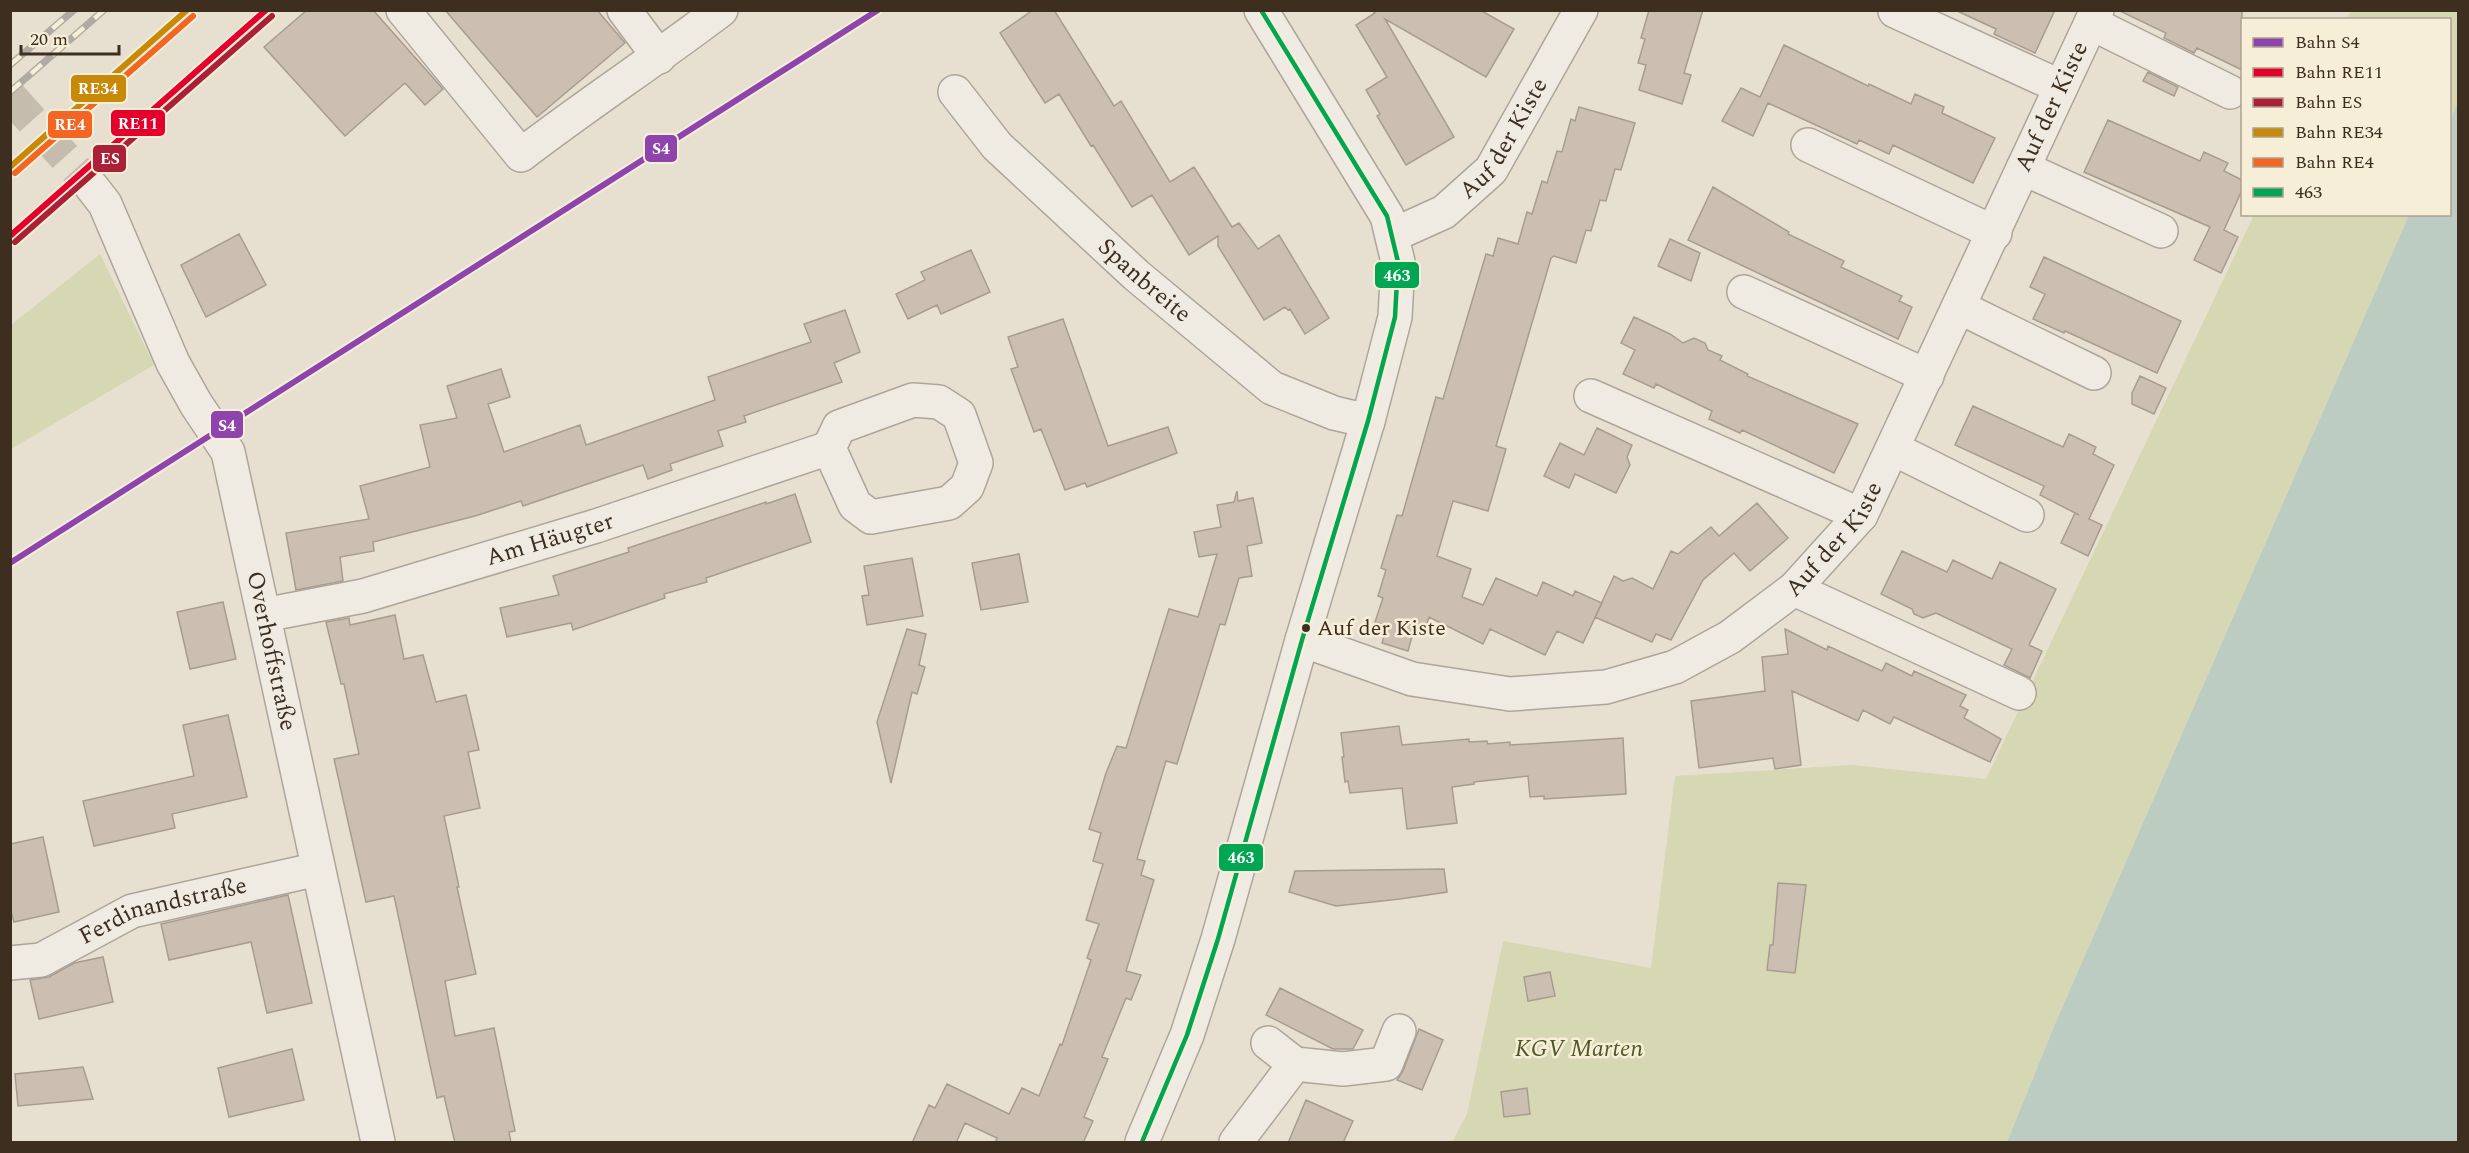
<svg xmlns="http://www.w3.org/2000/svg" width="2469" height="1153" font-family="Spectral,serif">
	<style>
		.green { fill: #d6d7b3 }
		.water { fill: #bcccc2 }
		.building { fill: #cbbfb2; stroke: #a89c90; stroke-width: 1.5 }
		.lines { fill: none; stroke-linecap: round; stroke-linejoin: round }
		.minor-tunnel { stroke: #c5bcae; stroke-width: 33; stroke-dasharray: 33 16; stroke-linecap: butt }
		.minor-casing { stroke: #ada599; stroke-width: 36 }
		.minor { stroke: #efebe3; stroke-width: 33 }
		.rail-casing { stroke: #afaaa2; stroke-width: 7 }
		.rail { stroke: #f7eed8; stroke-width: 4.5; stroke-dasharray: 14; stroke-linecap: butt }
		.bus-1-casing { stroke: #f7eed8; stroke-width: 9 }
		.bus-1 { stroke: #00a651; stroke-width: 4.5 }
		.rail-1-casing { stroke: #f7eed8; stroke-width: 10 }
		.rail-2-casing { stroke: #f7eed8; stroke-width: 10 }
		.rail-3-casing { stroke: #f7eed8; stroke-width: 10 }
		.rail-4-casing { stroke: #f7eed8; stroke-width: 10 }
		.rail-5-casing { stroke: #f7eed8; stroke-width: 10 }
		.rail-1 { stroke: #8e44ad; stroke-width: 6 }
		.rail-2 { stroke: #e4002b; stroke-width: 6 }
		.rail-3 { stroke: #aa2135; stroke-width: 6 }
		.rail-4 { stroke: #c88808; stroke-width: 6 }
		.rail-5 { stroke: #f26522; stroke-width: 6 }
		.bus-dot { fill: #3d2e20; stroke: #f7eed8; stroke-width: 2 }
		.labels { text-anchor: middle; dominant-baseline: central; stroke-width: 5; stroke-linejoin: round; paint-order: stroke }
		.bus-label { font-size: 22px; fill: #3d2e20; stroke: #f7eed8; text-anchor: start }
		.street-label { font-size: 24px; fill: #3d2e20; stroke: #f7eed8 }
		.park-label { font-size: 24px; font-style: italic; fill: #4d5a26; stroke: #f7eed8 }
		.line-badge { stroke: #f7eed8; stroke-width: 2 }
		.badge-label { font-size: 16px; text-anchor: middle; font-weight: bold; fill: #fff }
	</style>
	<rect width="100%" height="100%" fill="#e7e0d1"/>
	<path class="green" d="M2351,11h107v90l-8,20v-101l-103,-1z
		M2254,215h155l-354,809 -48,118h-555l15,-28 36,-173 148,27 24,-192 177,-11 134,14z
		M100,254l54,111 -143,84v-124z"/>
	<path class="water" d="M2458,101v1041h-451l48,-118 354,-809 41,-1v-93z"/>
	<path class="building" d="M307,10h66l70,79 -18,16 -20,-22 -60,53 -81,-89z
		M445,10h152l28,33 -88,74z
		M1033,10h21l60,96 7,-5 49,81 24,-15 38,60 7,-4 19,26 21,-14 50,83 -24,16 -15,-25 -2,1 -3,-3 -21,13 -46,-74v-10l-29,19 -37,-60 -20,12 -39,-62 -2,1 -32,-52 -14,9 -45,-70z
		M1371,10h109l34,19 -28,48 -101,-58 69,118 -48,28 -29,-49 3,-2 -14,-24 21,-13 -31,-52 19,-12z
		M1649,10h54l-19,63 7,2 -9,29 -43,-14 7,-25 -8,-2 7,-24 -4,-1z
		M1955,10h100l-20,43 -41,-19 2,-5z
		M2118,10h124v60l-45,-22 -3,5 -30,-15 2,-5z
		M1784,45l84,41 1,-2 42,20 4,-10 29,13 -2,6 53,25 -22,45 -80,-38 -4,9 -30,-14 -2,4 -89,-41 -15,33 -31,-15 19,-33 19,9z
		M2148,72l30,15 -4,9 -31,-15z
		M1579,107l56,16 -14,47 -6,-1 -9,32 -6,-1 -9,31 -5,-1 -10,33 -22,-7 -3,2 -55,188 10,3 -18,62 -35,-10 -16,55 34,13 -9,28 21,8 13,-27 41,18 6,-14 30,14 2,-5 27,12 -19,40 -26,-12 -12,24 -55,-26 -7,15 -54,-27 -6,19 -10,-3 -5,18 -26,-8 5,-17 -12,-4 8,-24 -5,-2 8,-26 -5,-2 16,-53 5,1 34,-119 7,2 43,-145 7,2 5,-18 20,6 9,-32 5,2 10,-33 5,2 10,-32 5,1 9,-33 4,2z
		M2108,120l92,41 4,-9 24,11 -4,8 18,9v10l-18,40 14,7 -17,36 -27,-13 16,-33 -126,-55z
		M1713,187l76,45 -1,2 56,27 -3,6 61,29 -3,5 13,6 -14,32 -210,-99z
		M239,234l27,51 -60,32 -25,-52z
		M1670,239l30,14 -9,28 -33,-15z
		M971,250l19,42 -49,22 -4,-9 -29,14 -12,-25 29,-14 -4,-8z
		M2044,257l137,64 -24,52 -92,-42 -1,2 -31,-14 12,-25 -15,-7z
		M845,310l15,42 -26,11 8,19 -98,34 2,6 -28,9 5,15 -53,18 2,6 -24,9 -5,-14 -120,41 -2,-5 -46,15 -102,26 1,9 -34,6 3,24 -47,9 -10,-57 83,-14 -9,-33 70,-19 -10,-42 37,-7 -10,-32 54,-17 9,28 -22,7 16,48 76,-27 6,20 129,-45 -7,-23 103,-35 -7,-18z
		M1634,317l36,17 13,9 11,-5 11,5 3,7 14,6 -2,4 28,14 -1,2 111,48 -24,49 -92,-43 -2,3 -31,-14 3,-8 -56,-27 -2,4 -31,-14 12,-24 -14,-7z
		M1063,319l45,127 60,-19 9,26 -90,34 -2,-4 -20,7 -24,-61 -7,3 -23,-63 7,-2 -10,-30z
		M2140,376l26,12 -12,26 -22,-10v-11z
		M1973,406l90,41 6,-13 27,13 -3,7 21,11 -25,54 13,6 -14,31 -27,-13 14,-30 4,2 -39,-20 4,-9 -89,-41z
		M1597,428l35,17 -5,12 3,8 -14,28 -41,-19 -6,14 -25,-12 16,-33 24,12z
		M1237,491l1,10 15,-3 9,45 -15,3 5,30 -13,2 -14,47 -5,-1 -43,140 -11,-3 -25,84 -4,14 8,2 -4,14 13,5 -28,91 15,4 -10,25 -5,-2 -24,59 6,2 -24,58 9,4 -10,22h-88l2,-5 -32,-15 -9,20h-44l17,-38 6,3 12,-24 62,30 13,-26 17,8 21,-52 2,1 29,-85 -4,-2 12,-34 -13,-4 17,-56 -10,-3 8,-28 -12,-4 17,-56 11,-27 9,2 43,-139 29,8 19,-63 -18,3 -5,-25 27,-5 -4,-22 17,-3z
		M795,494l16,48 -105,36 1,4 -43,12 1,4 -92,32 -2,-7 -64,14 -7,-29 59,-13 -6,-19 76,-24 -1,-4 138,-46v2z
		M1757,503l31,35 -38,33 -16,-18 -31,27 -32,60 -15,-6 -4,8 -57,-25 19,-41 9,5 9,-3 21,11 18,-38 7,3 33,-27 8,9z
		M1902,551l45,21 6,-12 39,19 8,-17 56,27 -27,56 13,6 -12,27 -26,-13 8,-16 -76,-36 -13,5 -9,-4 -2,-5 -31,-15z
		M1019,554l9,48 -47,8 -9,-47z
		M912,558l11,58 -56,9 -5,-29 7,-1 -5,-29z
		M223,602l13,57 -46,10 -13,-57z
		M395,615l9,44 19,-4 13,47 30,-7 13,55 -11,2 12,56 -36,8 15,71h-2l19,87 -31,7 10,55 39,-8 21,103 -6,1 2,11h-56l-11,-47 -7,2 -43,-202 -28,6 -32,-143 25,-5 -15,-70h-3l-15,-62 23,-4 1,7z
		M907,629l19,5 -7,31 6,2 -8,27 -5,-2 -21,91 -14,-61z
		M1785,629l42,21 1,-4 54,25 4,-8 26,13 2,-5 52,24 -6,11 8,4 -4,8 37,21 -11,23 -96,-45 -4,7 -27,-14 -5,11 -66,-30 9,74 -26,4 -2,-11 -74,10 -8,-67 74,-10 -3,-34 26,-3z
		M228,715l19,82 -75,17 3,14 -81,18 -11,-45 111,-25 -11,-51z
		M1399,726l3,19 67,-6v3l18,-1 1,3 22,-2v3l113,-7 3,56 -82,5v-3l-14,1 -2,-21 -54,6v2l-22,3 5,36 -50,6 -5,-41 -52,5 -2,-12 -3,1 -3,-25h2l-3,-24z
		M43,837l16,75 -45,10 -4,-14v-64z
		M1444,869l3,23 -47,7 -64,7 -47,-14 6,-21z
		M1778,883l28,2 -11,88 -28,-3 3,-25h3z
		M288,895l24,108 -45,10 -16,-71 -82,18 -8,-36z
		M103,957l10,45 -74,17 -9,-39 19,-3 25,-14z
		M1550,972l5,24 -27,5 -4,-24z
		M1280,988l83,42 -10,19h-20l-67,-34z
		M1419,1029l24,11 -21,50 -25,-10 6,-9z
		M292,1049l12,51 -75,17 -11,-49z
		M83,1067l10,32 -75,7 -3,-32z
		M1527,1088l3,26 -26,3 -3,-25z
		M1306,1100l47,21 -10,22h-55z"/>
	<g class="lines">
		<path class="minor-tunnel" d="M10,96l81,90"/>
		<g class="minor-casing">
			<g id="minor">
				<path d="M403,10l118,145c65,-50 134,-95 200,-145"/>
				<path d="M624,10l35,47"/>
				<path d="M1895,11l166,76"/>
				<path d="M2091,23l139,69"/>
				<path id="s1" d="M955,92l42,54 139,129 136,113 62,25 34,8"/>
				<path d="M1808,145l187,88"/>
				<path d="M2023,168l138,63"/>
				<path id="s2" d="M91,186l14,18 68,159 23,41 32,48 150,690"/>
				<path id="s3" d="M1393,235l51,-23 47,-42 90,-160"/>
				<path d="M1744,292l183,84"/>
				<path d="M1959,307l135,66"/>
				<path d="M1591,396l270,119"/>
				<path d="M1894,449l133,66"/>
				<path d="M1794,589l225,104"/>
				<path id="s4" d="M264,615l99,-19 233,-70 233,-78 26,57 16,12 78,-14 18,-16 9,-24 -17,-48 -20,-13 -26,-2 -74,27 -10,21"/>
				<path id="s5" d="M1302,640l110,39 98,15 96,-7 69,-20 55,-30 64,-48 67,-74 236,-505"/>
				<path id="s6" d="M10,963l31,-3 91,-49 186,-42"/>
				<path d="M1268,1043l27,21"/>
				<path d="M1142,1142l45,-107 31,-96 84,-299 66,-219 27,-104 3,-55 -11,-46 -126,-206"/>
				<path d="M1236,1142l59,-78 48,5 43,-5 13,-33"/>
			</g>
		</g>
		<use href="#minor" class="minor"/>
		<g class="rail-casing">
			<path id="rail" d="M10,65l64,-55
				M10,92l94,-82"/>
		</g>
		<use href="#rail" class="rail"/>
		<g class="bus-1-casing">
			<path id="bus-1" d="M1142,1142l45,-107 31,-96 84,-299 66,-219 27,-104 3,-55 -11,-46 -126,-206"/>
		</g>
		<use href="#bus-1" class="bus-1"/>
		<g class="rail-1-casing">
			<path id="rail-1" d="M10,563l868,-553"/>
		</g>
		<g class="rail-2-casing">
			<path id="rail-2" d="M10,236l256,-226"/>
		</g>
		<g class="rail-3-casing">
			<path id="rail-3" d="M15,242l257,-226"/>
		</g>
		<g class="rail-4-casing">
			<path id="rail-4" d="M10,167l177,-157"/>
		</g>
		<g class="rail-5-casing">
			<path id="rail-5" d="M15,173l178,-157"/>
		</g>
		<use href="#rail-1" class="rail-1"/>
		<use href="#rail-2" class="rail-2"/>
		<use href="#rail-3" class="rail-3"/>
		<use href="#rail-4" class="rail-4"/>
		<use href="#rail-5" class="rail-5"/>
	</g>
	<circle class="bus-dot" cx="1306" cy="628" r="5"/>
	<g class="labels">
		<g class="bus-label">
			<text x="1317" y="628">Auf der Kiste</text>
		</g>
		<g class="street-label">
			<text stroke="none"><textPath href="#s5" startOffset="1077">Auf der Kiste</textPath></text>
			<text stroke="none"><textPath href="#s3" startOffset="152">Auf der Kiste</textPath></text>
			<text stroke="none"><textPath href="#s1" startOffset="268">Spanbreite</textPath></text>
			<text stroke="none"><textPath href="#s5" startOffset="591">Auf der Kiste</textPath></text>
			<text stroke="none"><textPath href="#s4" startOffset="296">Am Häugter</textPath></text>
			<text stroke="none"><textPath href="#s2" startOffset="504">Overhoffstraße</textPath></text>
			<text stroke="none"><textPath href="#s6" startOffset="164">Ferdinandstraße</textPath></text>
		</g>
		<g class="park-label">
			<text x="1579" y="1049">KGV Marten</text>
		</g>
	</g>
	<g class="line-badge">
		<rect x="70" y="74" width="57" height="29" rx="6" fill="#c88808"/>
		<rect x="110" y="109" width="56" height="28" rx="6" fill="#e4002b"/>
		<rect x="47" y="110" width="46" height="29" rx="6" fill="#f26522"/>
		<rect x="644" y="134" width="34" height="29" rx="6" fill="#8e44ad"/>
		<rect x="92" y="144" width="35" height="29" rx="6" fill="#aa2135"/>
		<rect x="1374" y="261" width="46" height="28" rx="6" fill="#00a651"/>
		<rect x="210" y="410" width="34" height="29" rx="6" fill="#8e44ad"/>
		<rect x="1218" y="843" width="46" height="29" rx="6" fill="#00a651"/>
	</g>
	<g class="badge-label">
		<text x="98" y="94">RE34</text>
		<text x="138" y="129">RE11</text>
		<text x="70" y="130">RE4</text>
		<text x="661" y="154">S4</text>
		<text x="110" y="164">ES</text>
		<text x="1397" y="281">463</text>
		<text x="227" y="431">S4</text>
		<text x="1241" y="863">463</text>
	</g>
	<rect width="2469" height="1153" fill="none" stroke="#3d2e20" stroke-width="24"/>
	<rect x="2241" y="18" width="210" height="198" fill="#f7eed8" stroke="#ada18e" stroke-width="1.5"/>
	<rect x="2253" y="38" width="30" height="9" fill="#8e44ad" stroke="#ada18e" stroke-width="1.5"/>
	<text x="2295" y="48" font-size="18" fill="#3d2e20">Bahn S4</text>
	<rect x="2253" y="68" width="30" height="9" fill="#e4002b" stroke="#ada18e" stroke-width="1.5"/>
	<text x="2295" y="78" font-size="18" fill="#3d2e20">Bahn RE11</text>
	<rect x="2253" y="98" width="30" height="9" fill="#aa2135" stroke="#ada18e" stroke-width="1.5"/>
	<text x="2295" y="108" font-size="18" fill="#3d2e20">Bahn ES</text>
	<rect x="2253" y="128" width="30" height="9" fill="#c88808" stroke="#ada18e" stroke-width="1.5"/>
	<text x="2295" y="138" font-size="18" fill="#3d2e20">Bahn RE34</text>
	<rect x="2253" y="158" width="30" height="9" fill="#f26522" stroke="#ada18e" stroke-width="1.5"/>
	<text x="2295" y="168" font-size="18" fill="#3d2e20">Bahn RE4</text>
	<rect x="2253" y="188" width="30" height="9" fill="#00a651" stroke="#ada18e" stroke-width="1.5"/>
	<text x="2295" y="198" font-size="18" fill="#3d2e20">463</text>
	<path d="M21 45v9h98v-9" fill="none" stroke="#3d2e20" stroke-width="3"/>
	<text x="30" y="45" font-size="18" fill="#3d2e20" stroke="#f7eed8" stroke-width="4.5" paint-order="stroke">20 m</text>
</svg>
